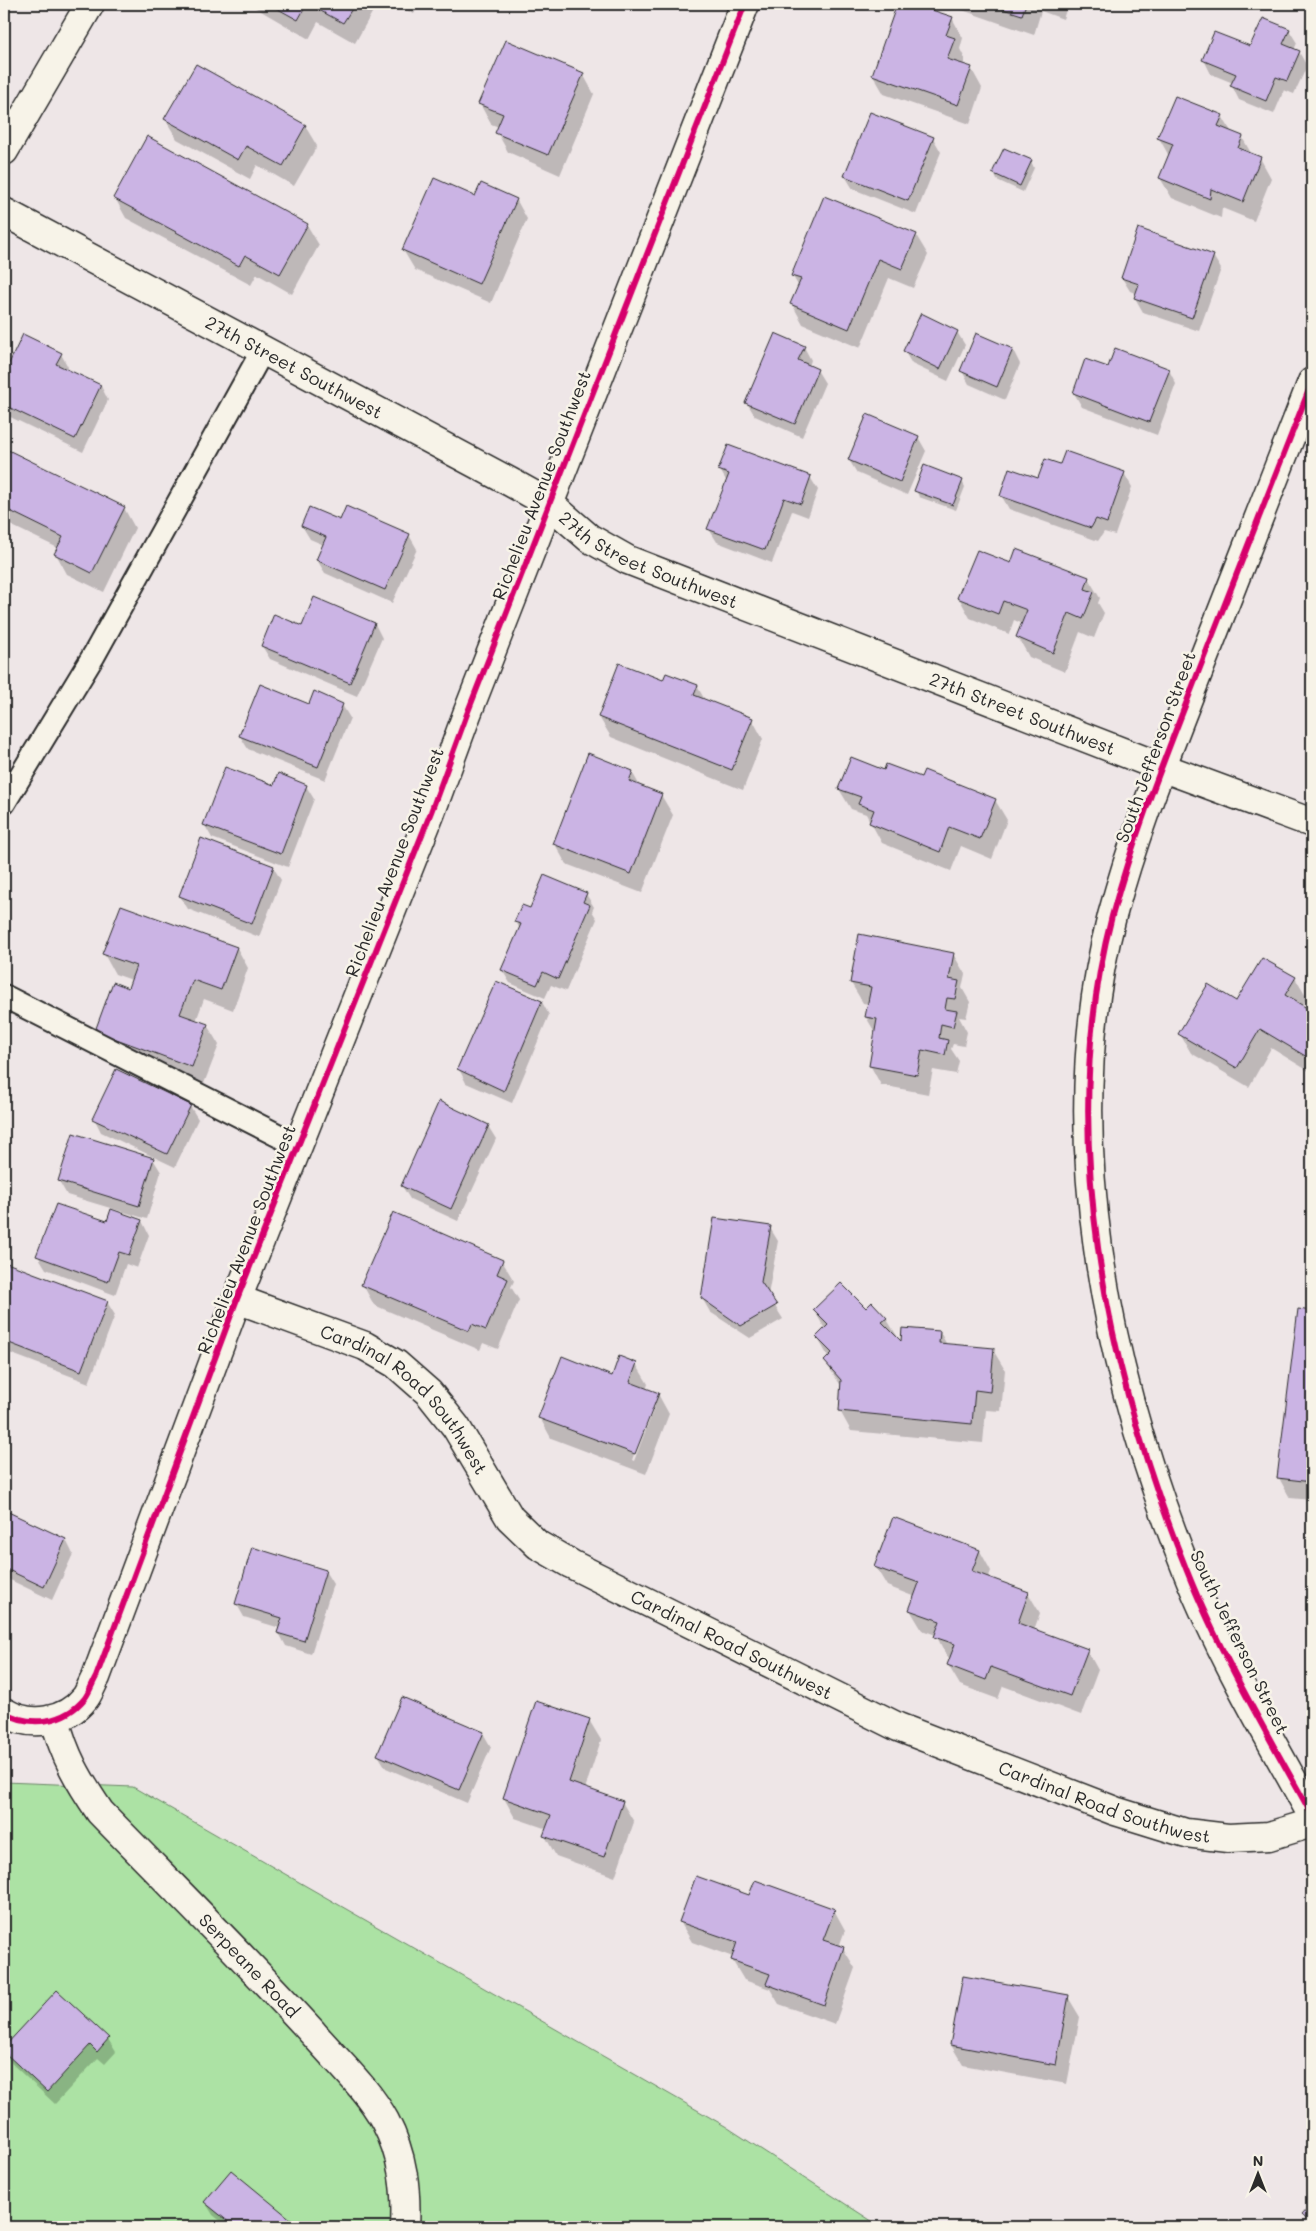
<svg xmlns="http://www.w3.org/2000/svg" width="1316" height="2231" font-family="Mali,sans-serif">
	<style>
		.green { fill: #ace2a4; stroke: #6c8668 }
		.shadow { fill: #0003; fill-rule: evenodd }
		.building { fill: #cbb4e4; stroke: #2b2b2b }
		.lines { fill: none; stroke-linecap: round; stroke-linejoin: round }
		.lane-casing { stroke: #2b2b2b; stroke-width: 26 }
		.street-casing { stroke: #2b2b2b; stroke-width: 31 }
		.lane { stroke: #f7f3e8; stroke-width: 22 }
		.street { stroke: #f7f3e8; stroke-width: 28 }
		.cycleway-casing { stroke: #f7f3e8; stroke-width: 9 }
		.cycleway { stroke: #d6006c; stroke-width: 6 }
		.labels { text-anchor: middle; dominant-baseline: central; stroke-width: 5; stroke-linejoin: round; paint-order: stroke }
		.street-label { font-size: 18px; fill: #2b2b2b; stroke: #f7f3e8 }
	</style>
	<rect width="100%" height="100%" fill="#eee6e7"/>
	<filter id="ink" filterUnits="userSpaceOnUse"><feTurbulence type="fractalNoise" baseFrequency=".02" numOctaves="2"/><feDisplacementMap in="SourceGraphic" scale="10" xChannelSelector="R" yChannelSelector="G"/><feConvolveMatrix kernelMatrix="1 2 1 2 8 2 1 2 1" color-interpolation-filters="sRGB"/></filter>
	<g filter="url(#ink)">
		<path class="green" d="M4,1782l129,5 592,339 156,101h-877z"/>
		<path class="shadow" d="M249,4h128l-22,39 -37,-21 -9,17z
			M395,4h24l-5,10z
			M898,4h13l41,14 11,20 -3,11 5,10 -2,7 8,2 11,20 -12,36 -86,-30 -11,-19z
			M945,4h123l-5,15 -22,-8 -7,24z
			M1289,30l8,13 -3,7 5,2 8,14 -13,28 -10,-4 -10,24 -35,-14 -7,-14 1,-3 -22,-9 -7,-14 47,-12z
			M583,74l11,20 -34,81 -52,-23 -11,-20 2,-5 -8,-3 -11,-20z
			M1222,116l10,17 10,4 10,18 8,3 11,20 -17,43 -32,-13 -1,10 -49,-20 -12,-20 9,-22 -10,-18z
			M165,119l140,7 12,20 -23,40 -37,-21 -7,14 -73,-40z
			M933,138l8,14 -25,62 -63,-25 -8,-13z
			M1031,161l3,7 -11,24 -26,-12 -3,-7z
			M115,198l192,27 12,20 -27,49 -35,-20 -6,11 -125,-67z
			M476,198l40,1 11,20 -36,84 -76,-33 -12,-20z
			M916,235l12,20 -15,33 -24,-10 -29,70 -57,-24 -11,-20 7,-17 -7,-12z
			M1213,256l8,13 -22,62 -56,-19 -8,-14 2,-4 -7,-3 -8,-13z
			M957,332l8,13 -17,36 -36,-17 -8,-13z
			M977,335l36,15 7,14 -15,36 -36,-16 -7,-13z
			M24,336l37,18 7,13 -1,3 34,16 7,14 -25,52 -79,-38v-37z
			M804,347l7,13 -2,6 8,4 8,13 -23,54 -47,-21 -8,-13z
			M1169,370l7,14 -19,51 -75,-28 -8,-14z
			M918,437l8,14 -19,44 -50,-22 -8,-13z
			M4,449l120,59 11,20 -31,64 -37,-18 -11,-20 2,-6 -54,-26z
			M1061,466l63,7 8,14 -17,48 -11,-3 -6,9 -89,-32 -8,-14 38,-15z
			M720,470l90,7 8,13 -10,27 -16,-6 -20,52 -55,-21 -8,-13 18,-47z
			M962,481l3,6 -9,23 -37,-13 -3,-7z
			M341,521l68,14 8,14 -25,54 -67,-30 -8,-13 7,-15 -14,-6 -8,-13z
			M1012,565l76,13 12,20 -2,5 6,10 -10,25 -14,-6 -15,40 -36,-15 -11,-20 5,-13 -9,-4 -5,14 -39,-16 -11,-20z
			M375,624l7,14 -25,58 -87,-37 -8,-13 41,-18z
			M664,681l33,5 8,14 47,19 11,20 -20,51 -132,-53 -12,-20z
			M310,705h32l8,13 -25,62 -77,-31 -8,-13z
			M885,771l37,8 73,21 12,20 -15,39 -31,-13 -10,25 -69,-28 -16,-29 -15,-5 -12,-20z
			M632,772l9,16 20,7 12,20 -31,78 -76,-29 -11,-20z
			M306,786l8,13 -26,68 -76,-29 -8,-14 71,-37z
			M273,867l8,13 -22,57 -71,-28 -8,-13z
			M586,894l8,13 -2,4 5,8 -31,72 -15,-6 -6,13 -35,-15 -8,-13 18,-41 -4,-7 15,-12z
			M122,906l115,42 11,20 -15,42 -29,-11 -8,22 11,4 12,20 -16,41 -107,-55 33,-42 3,-9 -17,-6 -11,-20z
			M953,954l12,20 -3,14 8,14 -4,16 -7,-1 8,15 -3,14 -11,-2 -2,5 8,12 -3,13 -23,-4 -5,24 -47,-9 -11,-20 6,-31 -10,-17 2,-13 -5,-1 -12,-20z
			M1262,959l33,19 12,20 -5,8 10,6v61l-41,-25 -22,39 -58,-34 -11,-19 57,-31z
			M542,1002l7,13 -37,88 -46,-20 -7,-14z
			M190,1106l8,13 -23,48 -74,-35 -7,-14z
			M488,1126l8,13 -38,82 -48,-22 -8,-13z
			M153,1159l8,13 -14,47 -80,-24 -8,-14z
			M142,1221l7,14 -12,33 -11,-4 -11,31 -69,-26 -8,-13 70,-33z
			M770,1228l8,13 -10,54 15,24 -33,19 -40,-26 -8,-14z
			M502,1261l12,20 -3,6 8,13 -21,49 -15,-6 -3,7 -106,-45 -11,-20z
			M4,1263l103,39 8,13 -26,68 -85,-32z
			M814,1310h52l20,8 16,26 38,-12 7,13 46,5 12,20 -4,41 -15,-1 -3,33 -132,-12 -11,-20 2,-24 -17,-25 4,-4 -12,-21 8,-8z
			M1299,1310l13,2v188l-22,-2 -11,-20z
			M636,1364l12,20 -2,6 12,4 11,20 -23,60 -95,-36 -11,-20zM652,1406h3l-21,55 -2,-1z
			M5,1512l61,28 7,14 -21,46 -48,-23z
			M980,1551l11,20 -3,8 40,14 12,20 -6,17 53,20 11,20 -17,45 -78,-29 -5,13 -38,-14 -12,-20 3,-7 -4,-1 -11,-22 -14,-5 -12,-20 5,-13 -28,-11 -12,-20z
			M325,1571l8,13 -22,70 -25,-8 -7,-13 1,-5 -36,-11 -8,-14z
			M589,1720l12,20 -16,49 37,13 12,20 -19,55 -59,-21 -11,-20 2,-7 -32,-11 -11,-20z
			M483,1733l8,14 -24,56 -81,-35 -8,-13z
			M750,1897l84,13 11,20 -6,17 4,1 12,20 -20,56 -56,-20 -9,-15 -26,-9 -12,-20 1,-3 -41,-15 -12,-20z
			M57,1992l51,47 8,13 -11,12 -7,-6 -43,46 -44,-41 -7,-14z
			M1068,1997l12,20 -13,67 -104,-19 -12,-20z
			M231,2172l66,54 1,1h-70l-15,-12 -8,-13z
			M1312,2206v21h-1l-7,-12z"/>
		<path class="building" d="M269,4h38l-9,16z
			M308,4h47l-12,19z
			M897,4h17l39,13 -7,18 9,3 -8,21 25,8 -14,38 -86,-30z
			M987,4h39l-4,11z
			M1263,18l27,11 -7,15 17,7 -13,30 -11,-4 -10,24 -36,-15 6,-12 -34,-14 12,-28 36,14z
			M506,40l78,33 -36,82 -53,-22 8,-19 -25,-10z
			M196,64l110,61 -23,41 -37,-20 -8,14 -74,-41z
			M1175,96l48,19 -5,11 25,10 -5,12 23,9 -18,45 -32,-13 -1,10 -51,-21 14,-34 -16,-6z
			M870,112l64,25 -26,64 -64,-25z
			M147,136l161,88 -28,50 -35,-19 -6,11 -126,-68z
			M1004,148l28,12 -12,26 -28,-13z
			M434,178l41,18 6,-13 36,16 -38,85 -77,-34z
			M824,196l93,38 -15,35 -24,-10 -29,70 -59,-25 11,-25 -10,-3z
			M1138,228l76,27 -22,63 -58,-20 5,-14 -18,-6z
			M921,313l37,18 -18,38 -37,-18z
			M775,333l30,13 -7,14 20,9 -23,55 -50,-21z
			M976,333l37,16 -16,38 -37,-16z
			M23,334l39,19 -6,11 45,21 -26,54 -71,-34v-31z
			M1115,348l55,21 -21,53 -76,-29 12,-34 23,8z
			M867,414l52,22 -19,46 -52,-22z
			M728,445l83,31 -10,28 -17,-6 -19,52 -58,-21 22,-55 -11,-4z
			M4,448l121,59 -33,66 -38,-19 9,-17 -59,-29z
			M1065,451l60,21 -18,51 -11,-4 -5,9 -91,-32 9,-28 29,10 7,-19 15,5z
			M924,465l39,15 -10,25 -39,-14z
			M346,506l64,28 -25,56 -69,-30 10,-23 -25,-11 8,-19 31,13z
			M1016,549l73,28 -4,12 9,3 -11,27 -14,-6 -16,40 -37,-16 11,-27 -24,-9 -5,13 -41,-16 20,-48 34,13z
			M314,597l61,26 -25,60 -89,-37 13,-32 28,12z
			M619,663l44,17 3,-7 32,12 -4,10 59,23 -21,52 -134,-53z
			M260,684l49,20 5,-13 29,13 -25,63 -79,-31z
			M588,753l45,18 -4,10 33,13 -31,80 -78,-30z
			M851,757l33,13 2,-6 35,13 3,-7 72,29 -16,40 -31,-12 -9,25 -71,-29 5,-13 -16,-6 3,-7 -23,-8z
			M225,767l49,18 4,-12 29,12 -26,69 -78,-29z
			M201,838l73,28 -22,58 -73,-28z
			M544,875l43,18 -4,9 7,3 -32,74 -15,-7 -6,13 -36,-15 20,-46 -7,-2 8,-17 8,3z
			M121,905l116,42 -16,43 -28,-10 -13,34 28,10 -16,43 -97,-36 18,-49 15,6 8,-22 -34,-12z
			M859,934l95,19 -5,26 10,2 -4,18 -8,-1 -2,11 12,2 -4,16 -12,-3 -2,14 9,2 -3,15 -23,-5 -5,25 -48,-9 8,-47 -12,-2 6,-30 -21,-4z
			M1262,958l34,19 -11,18 27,16v49l-52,-31 -23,39 -59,-34 30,-50 28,17z
			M496,981l46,20 -38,90 -47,-22z
			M116,1069l75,36 -24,49 -75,-35z
			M439,1101l50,24 -38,84 -50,-23z
			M73,1133l81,25 -15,48 -81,-25z
			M56,1204l51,17 4,-12 31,11 -13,35 -10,-3 -11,30 -72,-26z
			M393,1212l110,48 -6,14 11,5 -22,51 -14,-6 -3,7 -108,-46z
			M714,1218l57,8 -10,56 16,23 -36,21 -40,-28z
			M4,1262l104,39 -27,70 -77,-30z
			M841,1283l25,25 6,-6 15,16 -5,4 19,19 1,-13 38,3 -1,12 55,5 -4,44 -15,-2 -3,34 -133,-13 2,-31 -17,-19 8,-8 -16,-16 12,-12 -15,-15z
			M1298,1309l14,2v171l-35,-4z
			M562,1356l50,20 7,-20 18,7 -7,19 29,11 -24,61 -97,-36z
			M4,1510l62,29 -22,48 -40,-19z
			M893,1517l87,33 -8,21 57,21 -11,31 70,26 -18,47 -79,-29 -5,13 -39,-15 8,-21 -21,-7 6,-16 -31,-11 10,-27 -45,-16z
			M252,1547l74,23 -22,71 -27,-8 5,-15 -47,-14z
			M402,1697l82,35 -25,58 -82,-35z
			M536,1701l54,18 -21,63 54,19 -19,56 -61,-21 8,-21 -48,-17z
			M696,1876l53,19 6,-15 80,29 -12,31 21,7 -20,58 -58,-21 4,-10 -39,-14 6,-18 -58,-20z
			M963,1976l106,19 -13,70 -106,-20z
			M57,1990l52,48 -12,14 -7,-7 -43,47 -43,-40v-5z
			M231,2170l67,55 -2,2h-61l-31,-25z
			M1312,2204v20l-10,-9z"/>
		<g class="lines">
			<g class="lane-casing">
				<path id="lane" d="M4,803l90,-148 170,-307
					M4,996l295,150"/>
			</g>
			<g class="street-casing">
				<g id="street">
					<path d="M4,151l86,-147"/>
					<path id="s1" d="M4,212l508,271 38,21 39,34 39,22 533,207 151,56"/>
					<path d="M1312,382c-37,94 -74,189 -111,283 -32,83 -66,165 -89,251 -56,215 -6,454 75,655 33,83 82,166 125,244"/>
					<path id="s2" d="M237,1299l128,47 31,18 33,29 27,34 54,91 28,27 33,19 327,163 217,84 71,22 42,5 41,-2 43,-13"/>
					<path d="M4,1712c26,16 61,11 81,-14 4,-5 7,-14 11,-21l141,-378 194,-487 36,-98 278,-710"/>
					<path id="s3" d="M55,1719c9,37 24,62 45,93 71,73 144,145 213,221 24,28 54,55 72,88 18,34 22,68 20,106"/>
				</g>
			</g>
			<use href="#lane" class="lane"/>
			<use href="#street" class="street"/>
			<g class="cycleway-casing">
				<path id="cycleway" d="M1312,382c-37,94 -74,189 -111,283 -32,83 -66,165 -89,251 -56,215 -6,454 75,655 33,83 82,166 125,244
					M4,1712c26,16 61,11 81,-14 4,-5 7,-14 11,-21l141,-378 194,-487 36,-98 278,-710"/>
			</g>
			<use href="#cycleway" class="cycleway"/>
		</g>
	</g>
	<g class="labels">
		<g class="street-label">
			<text stroke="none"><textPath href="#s1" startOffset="329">27th Street Southwest</textPath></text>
			<text transform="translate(541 485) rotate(-69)">Richelieu Avenue Southwest</text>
			<text stroke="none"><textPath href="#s1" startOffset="734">27th Street Southwest</textPath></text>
			<text stroke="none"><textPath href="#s1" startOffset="1139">27th Street Southwest</textPath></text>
			<text transform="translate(1155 747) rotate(-70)">South Jefferson Street</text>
			<text transform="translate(394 862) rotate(-69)">Richelieu Avenue Southwest</text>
			<text transform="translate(246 1239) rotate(-69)">Richelieu Avenue Southwest</text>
			<text stroke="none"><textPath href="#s2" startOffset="201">Cardinal Road Southwest</textPath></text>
			<text transform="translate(1240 1642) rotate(64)">South Jefferson Street</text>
			<text stroke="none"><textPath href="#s2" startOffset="622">Cardinal Road Southwest</textPath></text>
			<text stroke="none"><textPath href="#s2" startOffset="1028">Cardinal Road Southwest</textPath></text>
			<text stroke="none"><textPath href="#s3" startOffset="318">Serpeane Road</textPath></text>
		</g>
	</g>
	<rect width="1316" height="2231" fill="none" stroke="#f7f3e8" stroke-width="20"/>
	<rect x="10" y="10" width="1296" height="2211" fill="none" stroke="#2b2b2b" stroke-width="2" filter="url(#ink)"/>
	<g transform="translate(1258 2174)" stroke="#f7f3e8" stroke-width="4" paint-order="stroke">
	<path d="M0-4L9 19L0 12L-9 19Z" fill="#2b2b2b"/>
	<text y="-8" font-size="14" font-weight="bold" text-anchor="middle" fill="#2b2b2b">N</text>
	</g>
</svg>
